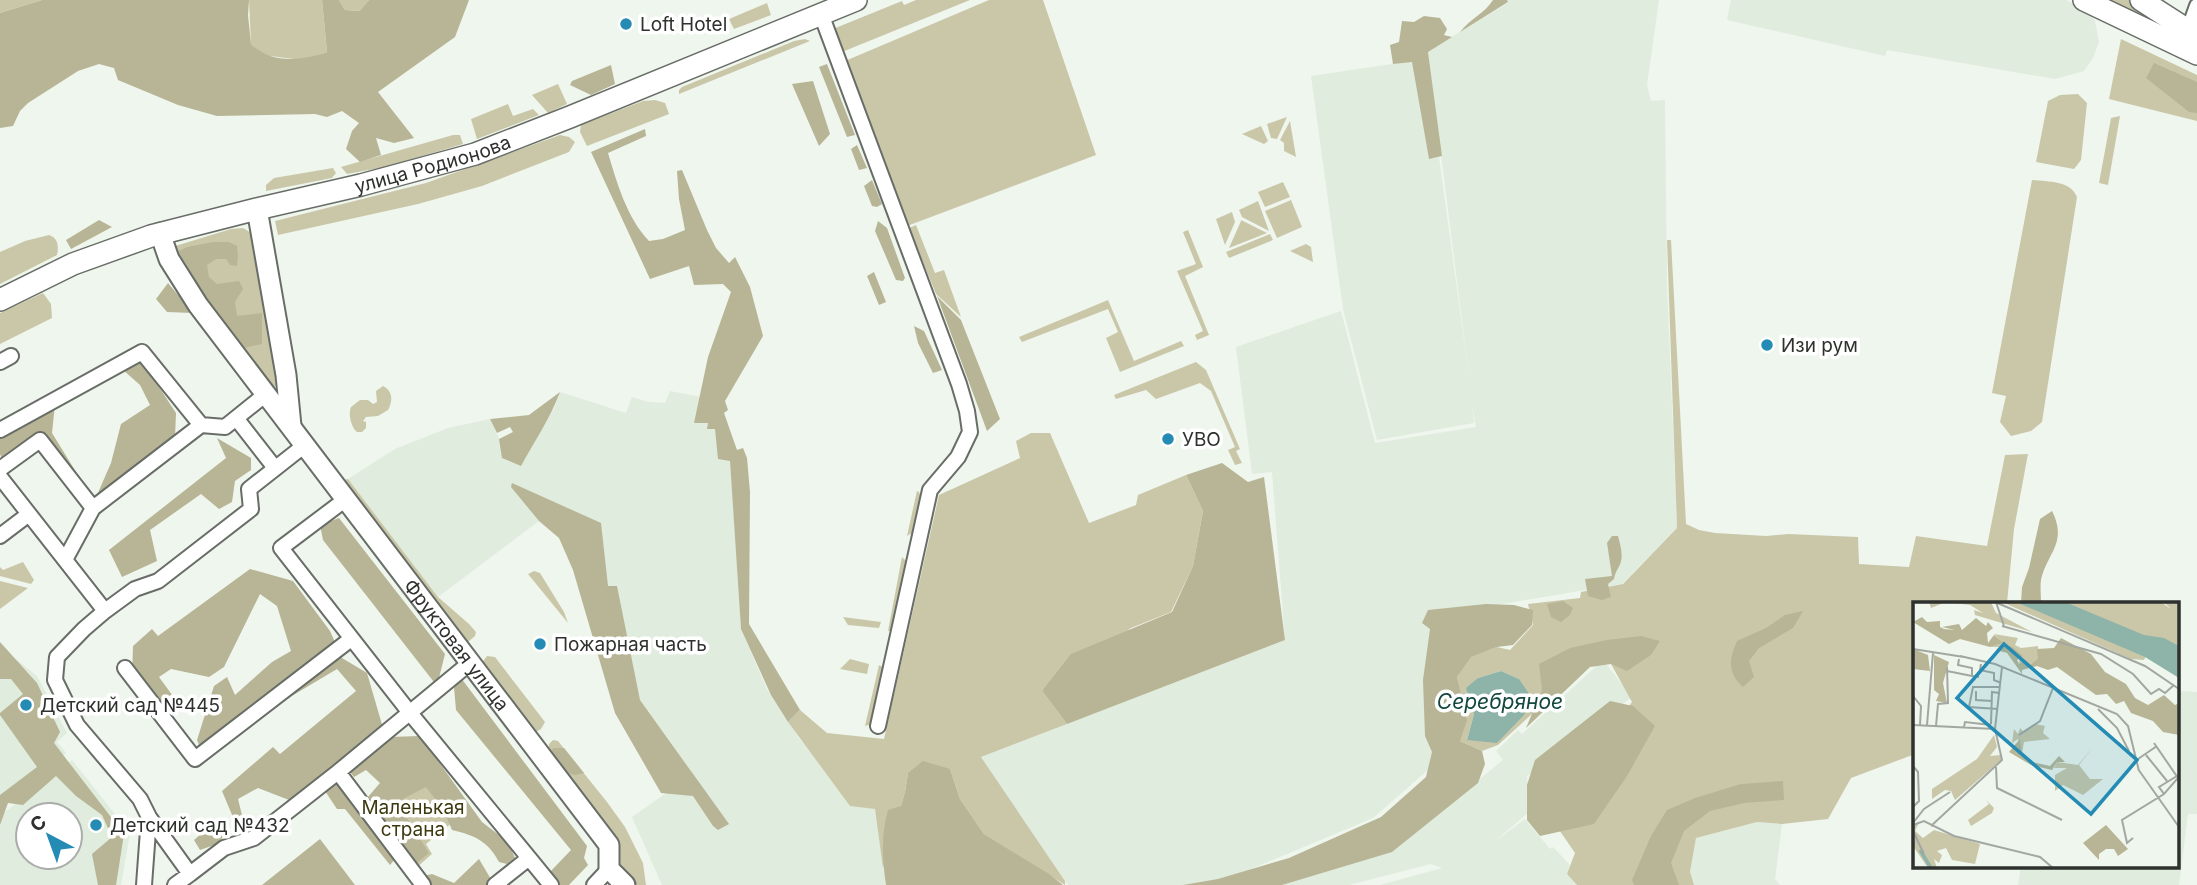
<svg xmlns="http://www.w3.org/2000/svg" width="2197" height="885" font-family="Inter,sans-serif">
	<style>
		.built { fill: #e0ecdd; fill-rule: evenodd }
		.green { fill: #cac7a9; fill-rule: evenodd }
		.forest { fill: #b7b595 }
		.water { fill: #8eb4a9 }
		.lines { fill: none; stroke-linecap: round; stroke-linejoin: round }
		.street-casing { stroke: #686e67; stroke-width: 18 }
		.secondary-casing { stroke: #686e67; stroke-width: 23 }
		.primary-casing { stroke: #686e67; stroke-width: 24 }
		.street { stroke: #fff; stroke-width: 14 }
		.secondary { stroke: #fff; stroke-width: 19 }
		.primary { stroke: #fff; stroke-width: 21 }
		.poi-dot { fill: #248bb4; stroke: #fff; stroke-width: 2.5 }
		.labels { text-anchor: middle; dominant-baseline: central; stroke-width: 7; stroke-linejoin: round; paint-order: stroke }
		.poi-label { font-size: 19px; fill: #2e312e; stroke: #fff; text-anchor: start }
		.street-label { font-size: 19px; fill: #2e312e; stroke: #fff }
		.park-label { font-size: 19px; fill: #3d390f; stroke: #fff }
		.water-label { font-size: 21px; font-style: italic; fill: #12483d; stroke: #fff }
		.inset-river { fill: none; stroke: #8eb4a9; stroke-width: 3.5 }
		.inset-road { fill: none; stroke: #a2a7a1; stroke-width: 2 }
		.view { fill: #248bb4; fill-opacity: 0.15; stroke: #248bb4; stroke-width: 3.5 }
		.inset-edge { fill: none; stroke: #2e312e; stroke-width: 3.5 }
	</style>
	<rect width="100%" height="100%" fill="#eff6ed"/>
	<path class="built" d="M1507,0h152l-12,85 4,16 14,-1 2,185 10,243 -55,56 -192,32 6,147 -63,55 -160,67h-145l-87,-128 304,-117 -13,-168 -20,2 -16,-127 105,-36 34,132 101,-16 -4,-22 2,18 -97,17 -34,-131 -32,-233 101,-15 17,97 10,-1 31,227 -42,-333 80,-48z
		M1731,0h335l21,11 8,10 4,21 -6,16 -9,13 -29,8 -168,-29 -2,6 -158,-36z
		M670,391l31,6 28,46 12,186 26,60 31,48 23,29 54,43 11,76h-224l-30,-68 33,-23 25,-25 -50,-69 -17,-57 -6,-56h-9l-96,-100 27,34 -101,76 -90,-118 47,-30 53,-21 42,-9 11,24 1,14 45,-39 7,-9 6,-17 66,21 6,-16 17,5 16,1z
		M0,646l37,30 30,57 -10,9 9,11 -66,50z
		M1603,660l29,37 -105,79 2,36 -36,31 32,-24 25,30 3,-2 17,18 -3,9 10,11h-197l62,-17 -11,-4 -82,21h-65v-2l108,-32 111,-91 -7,-9 22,-21 4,4z
		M2178,691l19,1v122h-9l-9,71h-161l3,-19h157z
		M72,760l58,73 -9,52h-121v-69zM28,815h42v42h-42z
		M1757,822l25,2 -7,55 5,6h-89l-1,-13 6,-34z"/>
	<path class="green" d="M0,0h42l-42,13z
		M249,0h73l5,52 -25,8 -40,-5 -11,-11z
		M339,0h30l-8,11 -16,-1z
		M916,0h54l-128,52 -9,-23 69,-28 2,4z
		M989,0h54l53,155 -189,71 -62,-165z
		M2100,0h29l19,14 1,7z
		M767,3l4,12 -37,14 -5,-10z
		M805,39l5,2 -131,53v-4l3,-3 112,-46z
		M2121,39l76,36v46l-88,-22z
		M558,84l9,20 -19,9 -16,-18z
		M2078,94l9,9 -6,57 -7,9 -38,-7 12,-61 12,-6z
		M655,100l10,3 4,11 -82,32 -7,-14 1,-7 62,-24z
		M508,104l5,12 20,-7 6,6 -62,24 -6,-20z
		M2120,116l-12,69 -9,-2 12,-65z
		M1287,117l-10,22 -6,-1 -4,-14z
		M1290,121l6,36 -12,-6v-8l-4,-3z
		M1261,126l7,15 -4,3 -22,-10z
		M453,135h7l3,9 -78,23 -38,7 -6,-7z
		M560,135l9,2 6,5 -6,10 -87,34 -64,18 -140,31 -3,-14 151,-38z
		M333,168l3,5 -4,5 -66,13v-6l8,-7z
		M2032,180c17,2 38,0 45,17l-35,225 -11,9 -20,5 -11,-14 6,-26 -14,-3z
		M1283,182l7,15 -25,10 -7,-15z
		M1291,200l11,27 -25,11 -12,-27z
		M1258,201l11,30 -27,-14 -3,-7z
		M1232,212l3,10 -10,23 -9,-26z
		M1241,220l26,13 -38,15 12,-27z
		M916,225l19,48 9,-3 17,47 -25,-23 -27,-66z
		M243,228l10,6 25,140 -1,10 -4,4 -5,-1 -96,-140 59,-18z
		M1188,230l15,37 -18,9 24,59 -12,5 -2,-5 8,-4 -26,-60 19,-7 -13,-32z
		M1270,234l3,6 -44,18 -3,-6z
		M49,235c9,3 10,11 8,20l-57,29v-32l25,-11z
		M1667,240h4l15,284 13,6 16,3 51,3 22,-2 70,3 1,27 50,3 7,-31 71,10 18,-91 23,-1 -14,75 -7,74h-92v151l-64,24 -23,41 -46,5 -25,-2 -61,16 -6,34 4,13h-117l-10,-11 8,-21 -26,-38 83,-113 -27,-49 -63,37 -10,24 -34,31 -16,6 -22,-10 1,-43 -4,-21 13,-20 27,-10 13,3 23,-25 -5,-21 52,-6 1,-6 42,-8 54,-56zM1501,671l18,8 -52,61 7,-26 4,-36z
		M1306,244l5,3 2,15 -23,-11z
		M43,293l8,11 1,14 -52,26v-31z
		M1108,300l26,61 47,-20 3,5 -64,26 -14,-34 12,-6 -10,-23 -86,33 -3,-5z
		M1196,362l10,8 34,79 -4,2 6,12 -7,2 -7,-15 7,-3 -24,-56 -11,-8 -44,16 -10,-9 -30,9 -2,-4z
		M383,386c10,5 10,15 5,24l-10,6 -12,1 -3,4 3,1v6l-4,4h-5c-6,-5 -9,-18 -6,-25l9,-7h8l5,4 4,-2 -1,-11z
		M1031,433h19l39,90 47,-18 2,-10 48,-20 17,36 -10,55 -22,46 -40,16 -89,63 25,33 -86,33 84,124v4l-81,-51 -24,-35 -10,-30 -42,4 -3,19 -22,76 -8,-59 -25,-3 -62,-84 12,-12 27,23 57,6 55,-244 81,-37 -4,-17z
		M348,479l90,118 31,27 7,8 -1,4 -7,6 -6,-1 -124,-160z
		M917,491l2,1 3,7 -7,32 -8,5z
		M902,557l4,4 1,5 -14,65h-5z
		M23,562l11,18 -3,4 -31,-8v-9l3,3z
		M534,571l6,2 24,39 4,11 -40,-49z
		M0,581l28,7 -28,21z
		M843,617l38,5 -2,6 -31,-3z
		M487,656l8,1 50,65 -4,7 -5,3 -6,-2 -49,-66z
		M850,659l19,5 -2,10 -27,-5z
		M879,665l7,4 -11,51 -6,5 -4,1z
		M553,740l5,1 49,61 18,25 18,36 3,22h-9l-18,-14 -1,-22 -69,-99v-6z
		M422,774l36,44 -32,26 6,10 -16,14 -42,-54z"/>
	<path class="forest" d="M42,0h207l-1,15 3,29c20,20 50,17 76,8l-5,-52h17l6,10 15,1 9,-11h100l-14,37 -77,55 36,46 -20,5 -18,-5 5,17 -21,7 -14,-13 6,-18 7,-8 -17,-12 -15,6 -12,-3 -98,2 -39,-11 -60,-25 -4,-12 -15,-4 -21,7 -50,32 -8,8 -7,15 -13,2v-115z
		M1493,0h14l1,2 -48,30c10,-13 25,-19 33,-32z
		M1424,16l16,2 7,11 -3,6 8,2 -24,15 14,104 -13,3 -17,-97 -19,2 -3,-19 9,-3 3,-21 12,1z
		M2154,63l43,19v31l-8,-1 -43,-34z
		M827,64l28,71 -8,2 -28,-70z
		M611,65l4,19 -24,11 -21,-10 2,-4z
		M813,81l17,53 -11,12 -27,-62z
		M645,129l1,7 -38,17c9,30 19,65 41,88l14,-2 22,-9 -6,-31 -2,-28 5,-1 25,60 9,18 13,15 6,-6 15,30 13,49 -38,65 3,9 -4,3 13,37 6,-2 4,10 3,34 -1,132 51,86 -12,12 -17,-27 -30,-66 -11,-168 -12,-2 -3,-30h-8l1,-6h-14l14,-66 23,-65 -8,-8 -29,1 -5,-19 -39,13 -59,-127z
		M857,145l10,23 -8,2 -8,-21z
		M872,180l10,24 -5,3 -5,-1 -8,-20z
		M99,220l13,7 -41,22 -5,-9z
		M878,221l9,7 18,50 -2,3 -7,-1 -21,-49z
		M213,242h16l8,4 1,10 -1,10 -7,-1 -4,-6h-10l-9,6 2,12 8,7 22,-3 4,8 -8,13 2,14 25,-3v31l-23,5 -54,-72 -10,-24 12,-6z
		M874,272l12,30 -7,3 -12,-29z
		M168,283l25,30 -26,-1 -11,-13z
		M937,296l24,24 39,99 -13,12z
		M914,326l10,5 18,39 -9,3 -15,-30z
		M134,349l42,64 -1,25 -81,64 17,-39 10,-39 29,-19 -10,-20 -27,-24z
		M560,392c-9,25 -26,50 -39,74l-19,-8 -3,-19 14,-7 -3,-5 -13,6 -7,-14 39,-4z
		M55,404l-3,29 24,39 -1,8 -41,-39 -29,26 -5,-13v-16z
		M217,438l34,20v12l-16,11 -3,21 -13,7 -18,-15 -51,36 7,31 -35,16 -13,-27 117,-92z
		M1222,463l26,19 16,-5 21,163 -218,84 -25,-33 29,-37 101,-42 21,-46 10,-55 -17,-36z
		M512,483l89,40 7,63h9l23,114 89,124 -11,6 -5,-4 -20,-30 -32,-3 -46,-80 -42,-143 -14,-32 -20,-17 -28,-34z
		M2052,511c16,32 -5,42 -11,69 -1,7 0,16 0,23h-20l1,-16 7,-19 11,-49z
		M339,518l106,136 -8,32 -114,-146 -3,-15z
		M1612,536h6c2,8 5,17 3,25 -1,6 -6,10 -7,18l-6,5 3,13 -9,3 -14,-4 -3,-17 27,-3 -5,-33z
		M250,569l43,12 37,50 12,27 25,15 16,55 -94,72 -31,-12 -20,11 6,24 -9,-1 -13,-31 51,-44 7,7 76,-63 -19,-22 -136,81 -4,-10 17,-54 13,-9 8,18 37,-33 19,-11 -14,-45 -17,-12 -36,73 -15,10 -38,-8 -12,8 19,26 -17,17 -29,-41 1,-33 19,-17 6,7z
		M1563,601l10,7 -3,7 -9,7 -10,-5 -4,-13z
		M1486,604l28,1 19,5 -1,15 -19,20 -16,2 -26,10 -14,20 10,43 -7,21 22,10 3,13 -7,19 -86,69 -110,33h-99l35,-6 71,-21 92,-41 45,-40 6,-25 -7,-16 -2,-56 7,-51 -8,-6 6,-13z
		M1803,611l-10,17 -34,20 -10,13 5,16 -11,10c-16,-15 -14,-27 -6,-46l29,-13 19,-13z
		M1641,636l19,5 -9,14 -24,16 -16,-7 -21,3 -64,61 16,-38 -3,-26 31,-16 37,-8z
		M0,642l37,41 23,49 -6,11 70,91 -8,51h-18l-6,-31 20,-17 -10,-22 -26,-19 -20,-20 -33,29 -15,-2 -8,22v-30l37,-28 -37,-52v-2l23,-19 -12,-15h-11z
		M461,678l126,168 -3,12 4,7 -19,20h-9l-10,-13 21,-22 -115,-140 -2,-23z
		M1610,701l23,5 22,20 -28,50 -33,48 -54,12 -13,-16v-35l8,-25z
		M420,736l62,86 26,20 7,16 -8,6 -8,-2c-11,-21 -25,-27 -47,-32l-9,-21 -17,-22 -29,15 32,51 -12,10 -50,-65 13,-15 -14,-13 -12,7 -6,-8 41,-32z
		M553,748h11l20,25 -8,2 -10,-2 -15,-20z
		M923,761l27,8 10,30 24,35 65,40 14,11h-177c-4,-26 -5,-50 2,-75l13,-4 4,-14 3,-19z
		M336,780l60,78 -6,7 -45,-56h-8l-12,-18z
		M1783,781l1,19 -40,3 -34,8 -26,20 -13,32 8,22h-45l-2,-5 19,-44 16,-26 28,-12 46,-14z
		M218,819l8,11 -6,13 -20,7 -6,-10z
		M320,839l35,46h-93z
		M479,859l13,22 -6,4h-59l-7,-8 12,-3 22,9z"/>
	<path class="water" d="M1501,671l18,8 13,19 -8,17 -27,28 -30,-3 7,-26 -8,-26 12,-10z"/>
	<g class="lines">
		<g class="street-casing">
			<path id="street" d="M821,14l138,370 8,27 3,21 -12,25 -28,33 -52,236
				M2188,31l9,-25
				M0,362l11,-6
				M236,418l39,50
				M0,430l142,-78 59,73 24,2 41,-33
				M305,445l-56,44 2,20 -93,72 -23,8 -30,22 -21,18 -27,28 -2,23 22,45 63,74 9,18 41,57 34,-26 30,-10 84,-66 133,-110
				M0,469l40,-29 53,68 108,-83
				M0,477l105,134
				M346,499l-65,49 129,165 119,145
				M0,536l29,-22
				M65,560l28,-52
				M125,668l70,91 156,-120
				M338,772l85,113
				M144,885l5,-68
				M175,885l15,-11
				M495,885l34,-27 22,27
				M594,885l15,-16"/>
		</g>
		<g class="secondary-casing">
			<g id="secondary">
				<path d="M257,209l29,166 5,51"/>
				<path id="s1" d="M160,233l9,26 29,46 411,540v24l16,16"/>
			</g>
		</g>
		<g class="primary-casing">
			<g id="primary">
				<path d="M2084,0l113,54"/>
				<path d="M2141,0l56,36"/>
				<path id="s2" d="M0,300l73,-36 78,-28 106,-27 104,-24 114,-31 95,-37 286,-117"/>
			</g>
		</g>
		<use href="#street" class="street"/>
		<use href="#secondary" class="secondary"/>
		<use href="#primary" class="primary"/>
	</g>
	<g class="poi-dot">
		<circle cx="626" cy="24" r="7"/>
		<circle cx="1767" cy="345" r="7"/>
		<circle cx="1168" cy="439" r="7"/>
		<circle cx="540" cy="644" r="7"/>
		<circle cx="26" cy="705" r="7"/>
		<circle cx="96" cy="825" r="7"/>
	</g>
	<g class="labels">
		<g class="poi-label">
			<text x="640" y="24">Loft Hotel</text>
			<text x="1781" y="345">Изи рум</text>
			<text x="1182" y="439">УВО</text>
			<text x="554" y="644">Пожарная часть</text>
			<text x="40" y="705">Детский сад №445</text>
			<text x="110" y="825">Детский сад №432</text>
		</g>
		<g class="street-label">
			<text stroke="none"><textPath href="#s2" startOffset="455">улица Родионова</textPath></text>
			<text stroke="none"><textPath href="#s1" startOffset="509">Фруктовая улица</textPath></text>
		</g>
		<g class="park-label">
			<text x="413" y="807">Маленькая<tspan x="413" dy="22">страна</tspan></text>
		</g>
		<g class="water-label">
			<text x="1500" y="701">Серебряное</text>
		</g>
	</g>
	<g transform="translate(1913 602)">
		<rect width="266" height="266" fill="#eff6ed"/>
		<path d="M16,0h62l5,11 36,19 -57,-17 -1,-5 9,3 -13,-8 -24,-3 -15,6zM89,0h159l10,7 -7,-7h15v44l-25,-7 -10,21 -13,-1zM81,32l24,4 -3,7 6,3 17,-2v12l-9,8 -4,-6 -6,4 1,-7 -10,-10h-20l12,-4zM122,122l10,2 -2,7 7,6 -26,3 -2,12 -4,-15 -6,4 2,-14 4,5 2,-6 3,3zM81,133l3,12 -7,9 11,-1v5l-46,40 -4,-9 -6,-1 -13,9v-10l45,-30zM180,145l-14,18 11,14h13l-20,16 -20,-10 -8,6v-16l12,-7h-13l3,-6 21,3zM73,198l8,8 -2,5 -21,13 -3,-6 21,-16zM6,220l-4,9 8,7 11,-8 46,14 -5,20 -23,-4 -6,-12 -9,3 5,4 -3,8 -5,-4 3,9h-9l-15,-22v-21z" fill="#cac7a9"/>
		<path d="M9,15l5,5 13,-1v6l4,2 11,1 -13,-3 17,-3 3,6 14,-12 10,8 2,-4 5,6 -6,5 1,10 6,-8 9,8 -13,4 -30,-8 -11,5 -36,-22zM148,36l30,16 14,18 21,12 9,14 13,7 16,-10 11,10 4,-2v32l-16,-3 -10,-11 -22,-8 -7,-12 -8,3 -9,-10 -11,1 -39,-28 -9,3 -11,-4 -15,4v4l-15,-21 -11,-3 6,-6 10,3 11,9 -6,4 2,4 6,-4 5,5 8,-7 -1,-9 17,-1zM0,47l15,6 2,16 -17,-2zM21,53l15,7 -6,21 4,20 -11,-2 3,-7 -5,-4zM107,137l2,15 10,8 18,4 9,-10 6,6h-8l-5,8 -21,-5 -22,-13zM193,223l22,24 -10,7 -4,-7h-8l-7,5v6l-16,-17z" fill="#b7b595"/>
		<path d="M103,0h49l79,33 20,3 15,8v32l-34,-21z" fill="#8eb4a9"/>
		<path class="inset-river" d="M7,248l11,18"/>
		<path class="inset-road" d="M82,0l150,64 34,23M83,0l8,24M89,24l99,28 32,20 18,20 8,-5 6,4 9,-8M0,47l51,8M47,54l35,8 122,50 11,12 11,45M46,57l-1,6 14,3v8l7,1M68,62l-1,6 14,3v7l7,3M34,69l25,5M63,89v9l16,1M0,94l8,10 -1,19M85,107l-29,-2 4,-20h26M185,107l19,19 12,23M78,122l1,-32 7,1M0,123l82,4M14,123l6,-72M23,124l2,-22 10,-1 -1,-36M51,125l1,-5 26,3M106,133l21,-14 13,-33M233,153l21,26M222,159l22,-15M0,164l5,6 1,29 -6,6M83,165l1,21 65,32M225,167l41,58M251,192l-5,-7 18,-11M0,221l11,-14 26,-17M0,223l11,-4 30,15 86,21 13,11M18,224l71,-66 -7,-31 7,-62M0,229l11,23M220,236l-6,5 -5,-23 42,-26 14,-16 -24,-35"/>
		<path class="view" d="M91,42l133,116 -46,54 -134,-116z"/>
		<rect width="266" height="266" class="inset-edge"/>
	</g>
	<g transform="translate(49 836) rotate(319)"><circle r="33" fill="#ffffff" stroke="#abadab" stroke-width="2"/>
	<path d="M0-5L12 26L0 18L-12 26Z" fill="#248bb4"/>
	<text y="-10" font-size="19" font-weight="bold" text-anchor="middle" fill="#2e312e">С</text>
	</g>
</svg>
